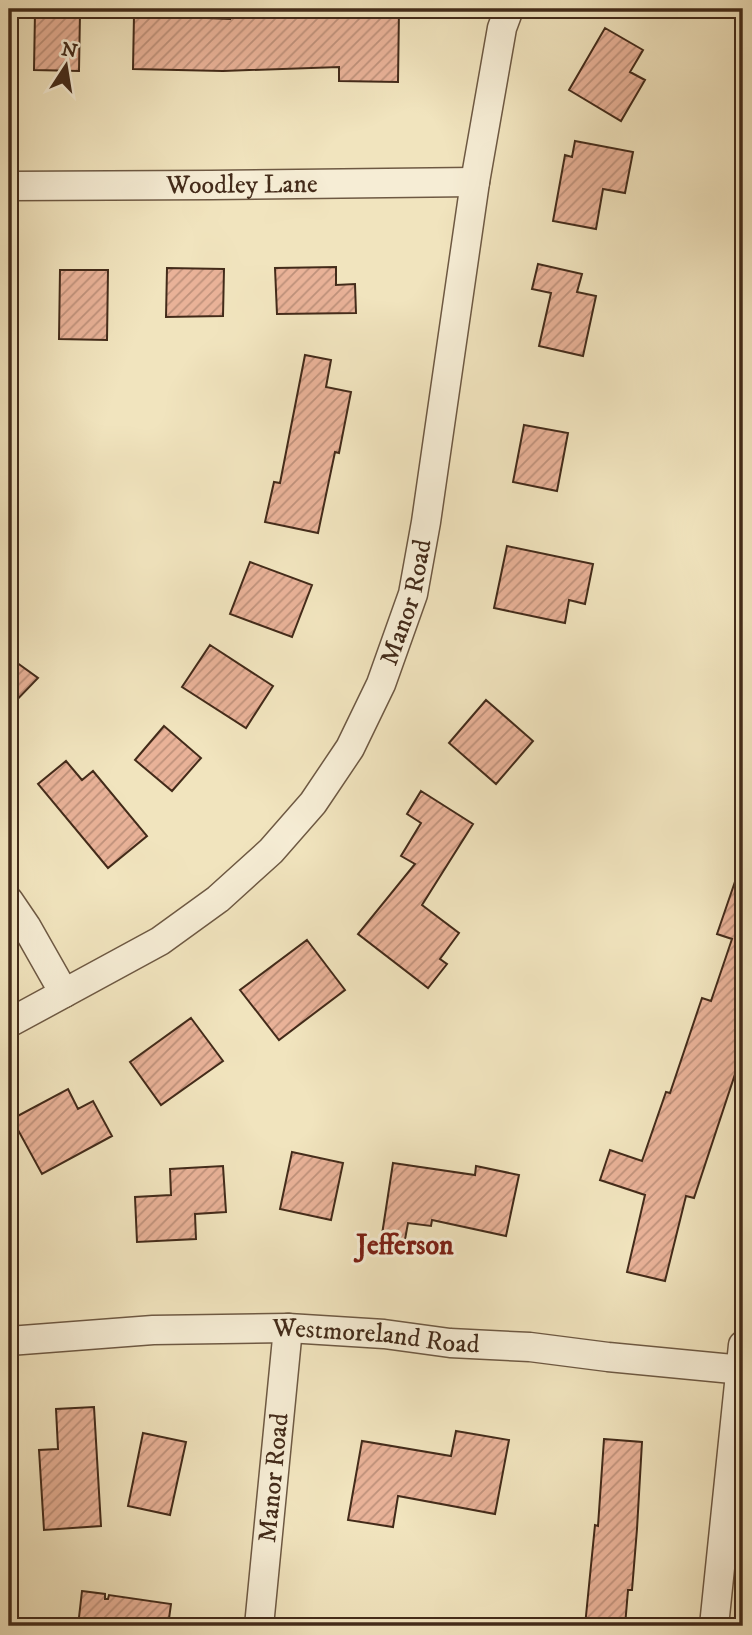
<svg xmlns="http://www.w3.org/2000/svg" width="752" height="1635" font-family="'IM FELL DW Pica',serif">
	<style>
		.building { fill: url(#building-hatch); stroke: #432b1a; stroke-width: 2 }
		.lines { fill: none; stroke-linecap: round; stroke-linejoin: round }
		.street-casing { stroke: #6e5943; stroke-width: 31 }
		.street { stroke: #f6edd5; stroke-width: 28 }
		.labels { text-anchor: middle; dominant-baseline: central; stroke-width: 6; stroke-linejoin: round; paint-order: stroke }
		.street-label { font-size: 26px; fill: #432b1a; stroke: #f6edd5 }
		.neighbourhood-label { font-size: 28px; font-weight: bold; fill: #7a1f14; stroke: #f6edd5 }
	</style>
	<defs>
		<pattern id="building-hatch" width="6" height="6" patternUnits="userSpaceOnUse" patternTransform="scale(1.75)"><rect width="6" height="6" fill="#e9b298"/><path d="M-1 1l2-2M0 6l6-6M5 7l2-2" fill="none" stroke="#be917b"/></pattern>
	</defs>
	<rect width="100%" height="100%" fill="#f1e4be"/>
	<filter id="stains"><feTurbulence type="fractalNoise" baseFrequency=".00286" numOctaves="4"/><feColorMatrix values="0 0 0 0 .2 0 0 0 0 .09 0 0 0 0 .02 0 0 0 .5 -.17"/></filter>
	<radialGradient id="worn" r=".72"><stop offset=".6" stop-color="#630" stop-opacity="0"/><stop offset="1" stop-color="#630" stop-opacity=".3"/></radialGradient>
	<path class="building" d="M230,9h169l-1,73 -59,-1v-14l-116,4 -90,-2 1,-54 96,4z
		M35,12l45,1 -1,58 -45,-1z
		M605,28l38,22 -13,22 15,8 -24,41 -52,-31z
		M575,141l58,11 -8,41 -22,-4 -7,40 -43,-8 12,-66 7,2z
		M538,264l44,10 -5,18 19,4 -13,60 -44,-10 12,-53 -19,-4z
		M336,267v18l19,-1 1,29 -79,1 -2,-46z
		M167,268l57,1 -1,47 -57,1z
		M60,270h48l-1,70 -48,-1z
		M305,355l26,5 -5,27 25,5 -12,61 -4,-1 -17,81 -53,-11 9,-40 6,1z
		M524,425l44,8 -11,58 -44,-9z
		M507,546l86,18 -8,40 -16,-4 -4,23 -71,-15z
		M250,562l62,23 -20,52 -62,-23z
		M210,645l63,41 -27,42 -64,-41z
		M9,657l29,21 -29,30z
		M486,700l47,41 -37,43 -47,-41z
		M164,726l37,32 -29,33 -37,-31z
		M66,761l16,19 11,-9 54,65 -39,32 -70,-84z
		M421,791l52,33 -51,81 37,28 -19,26 7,5 -19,24 -70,-54 57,-70 -14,-8 20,-33 -14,-9z
		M739,870h4v180l-49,148 -8,-2 -21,85 -38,-9 18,-77 -45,-15 10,-30 32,11 24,-69 4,1 32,-95 9,3 21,-62 -15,-5z
		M307,940l38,50 -66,50 -39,-50z
		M191,1018l32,43 -62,44 -31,-43z
		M68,1089l10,20 15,-8 19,35 -70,38 -30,-55z
		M292,1152l51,11 -12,57 -51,-11z
		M393,1163l82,12 1,-9 43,9 -13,61 -74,-16 -1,6 -23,-3 -4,22 -23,-4z
		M223,1166l3,46 -31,2 1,25 -59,3 -2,-45 36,-2 -1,-26z
		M94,1407l7,119 -57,4 -5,-80 19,-1 -2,-40z
		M456,1431l53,9 -14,74 -97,-18 -5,31 -45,-7 14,-79 89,15z
		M143,1433l43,9 -16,73 -42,-9z
		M604,1439l38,3 -5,87 -5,61h-4l-3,36h-40l10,-101 3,1z
		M82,1591l23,3v5h3l1,-4 62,9 -3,22h-90z"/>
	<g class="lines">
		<g class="street-casing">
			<g id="street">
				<path id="s1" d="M9,186l202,-1 264,-3"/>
				<path d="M9,901l17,25 38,67"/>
				<path id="s2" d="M9,1023l151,-82 58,-42 53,-48 42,-48 37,-55 31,-64 32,-90 13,-72 49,-340 27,-154 7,-19"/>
				<path id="s3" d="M9,1341l144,-11 135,-2 96,6 66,9 80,4 78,10 135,13"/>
				<path id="s4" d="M259,1626l29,-298"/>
				<path d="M714,1626l29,-281"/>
			</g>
		</g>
		<use href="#street" class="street"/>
	</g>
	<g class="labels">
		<g class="street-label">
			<text stroke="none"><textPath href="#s1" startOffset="233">Woodley Lane</textPath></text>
			<text stroke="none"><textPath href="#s2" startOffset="602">Manor Road</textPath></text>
			<text stroke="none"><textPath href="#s3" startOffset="368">Westmoreland Road</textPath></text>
			<text stroke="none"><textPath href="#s4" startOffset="149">Manor Road</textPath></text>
		</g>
		<g class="neighbourhood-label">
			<text x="405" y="1245">Jefferson</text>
		</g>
	</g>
	<rect width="752" height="1635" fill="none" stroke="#f1e4be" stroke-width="35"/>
	<rect x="10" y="10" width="731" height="1614" fill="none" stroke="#432b1a" stroke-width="3.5"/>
	<rect x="18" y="18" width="717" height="1600" fill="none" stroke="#432b1a" stroke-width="2"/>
	<g transform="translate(66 66) rotate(12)" stroke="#f6edd5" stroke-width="5" paint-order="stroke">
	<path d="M0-5L12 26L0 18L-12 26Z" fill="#432b1a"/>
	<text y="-10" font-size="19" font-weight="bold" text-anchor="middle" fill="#432b1a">N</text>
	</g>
	<rect width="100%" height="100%" filter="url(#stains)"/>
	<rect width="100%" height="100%" fill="url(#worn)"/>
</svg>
